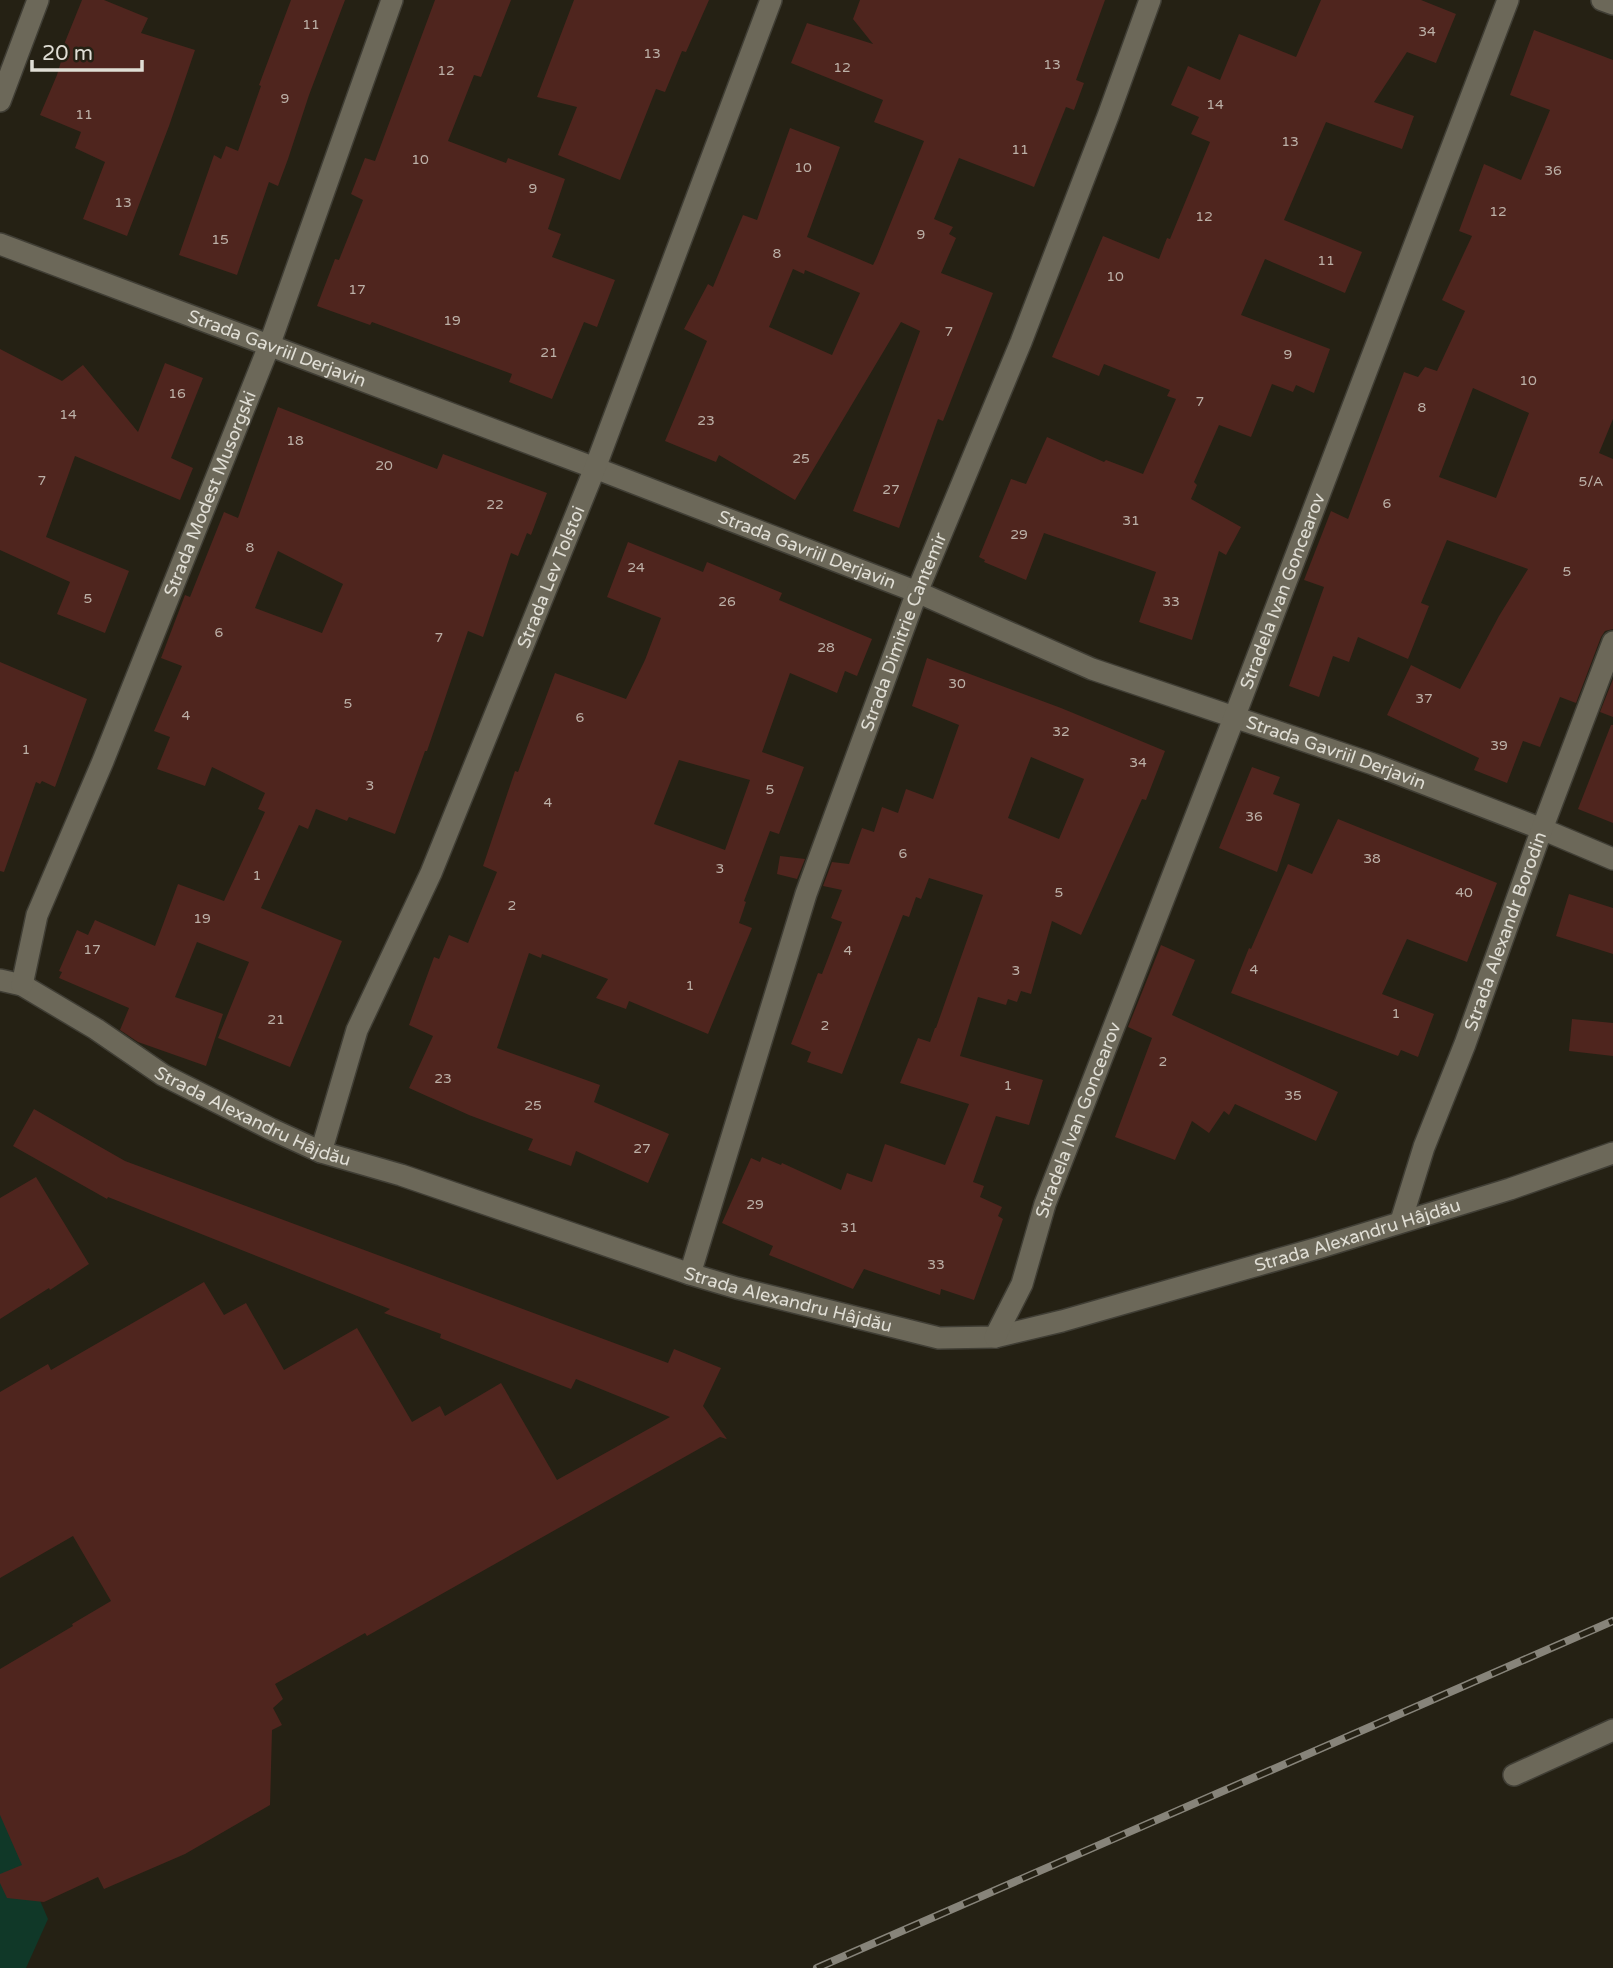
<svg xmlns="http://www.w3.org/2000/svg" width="1613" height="1968" font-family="'Varela Round',sans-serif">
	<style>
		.green { fill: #103828 }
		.building { fill: #4f251e; fill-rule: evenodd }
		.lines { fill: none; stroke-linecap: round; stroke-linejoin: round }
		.minor-casing { stroke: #403e35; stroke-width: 24 }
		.minor { stroke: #6c6859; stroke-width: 21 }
		.rail-casing { stroke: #87847a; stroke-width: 8 }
		.rail { stroke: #252114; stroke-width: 5; stroke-dasharray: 16; stroke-linecap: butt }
		.labels { text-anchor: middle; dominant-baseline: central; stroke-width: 7; stroke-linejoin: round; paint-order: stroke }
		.number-label { font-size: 14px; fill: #bcb0a7 }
		.street-label { font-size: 18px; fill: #e0ded5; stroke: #252114 }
	</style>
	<rect width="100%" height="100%" fill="#252114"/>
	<path class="green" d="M0,1808l48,111 -22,49h-26z"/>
	<path class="building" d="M82,0h22l44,18 -7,15 54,17 -26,76 -42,110 -44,-17 22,-57 -30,-14 6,-16 -41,-17 17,-40 8,-27 -2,-1z
		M291,0h54l-36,95 -21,64 -10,27 -9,-4 -32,93 -58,-20 35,-100 7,4 5,-13 12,5 23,-65 -2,-1z
		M435,0h76l-30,77 -7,-2 -26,66 58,22 2,-5 57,21 -17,50 13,5 -9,23 63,23 -18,47 -13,-5 -32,77 -43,-17 3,-8 -140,-52 -2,3 -53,-19 18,-47 4,1 24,-60 -12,-6 14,-36 10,3z
		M574,0h135l-23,52 -4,-1 -17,41 -9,-3 -36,91 -62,-25 19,-48 -40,-10z
		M860,0h245l-29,80 8,3 -10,27 -8,-3 -32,80 -75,-29 -25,61 19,8 -4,7 7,4 -15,35 52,20 -50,128 -5,-2 -39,109 -46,-17 67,-180 -19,-9 -106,178 -76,-45 -3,7 -51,-21 42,-100 -23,-12 24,-45 5,3 30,-72 14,5 33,-92 50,19 -33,90 66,28 3,-6 48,-118 -50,-19 9,-22 -92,-37 16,-40 66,21 -20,-25zM793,269l11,5 1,-4 55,23 -28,62 -63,-28z
		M1321,0h100l35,14 -20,49 -29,-11 -33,50 40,14 -12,33 -76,-27 -42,98 78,32 -17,41 -80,-34 -24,56 89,34 -16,44 -18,-8 -3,7 -21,-8 -21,53 -32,-12 -25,57 3,3 -6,14 50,28 -15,28 -7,-4 -27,89 -53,-18 17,-50 -112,-39 -18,47 -42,-18 1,-2 -6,-3 32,-78 15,5 21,-47 57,25 2,-2 37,14 33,-75 -9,-3 3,-6 -66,-26 -5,12 -47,-19 51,-121 56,23 8,-21 3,1 40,-97 -19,-8 8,-17 -28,-12 17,-39 32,14 19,-46 57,23z
		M1534,30l79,30v359l-14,34 14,6v170l-8,2 -4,6 -25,66 -16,-6 -20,50 -17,-6 -16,42 -33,-13 5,-12 -92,-43 24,-50 49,24 39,-73 29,-47 -81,-29 -26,63 8,3 -21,53 -50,-22 -9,25 -16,-6 -14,41 -30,-11 35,-99 -20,-7 27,-69 17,8 56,-147 14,5 7,-10 12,4 28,-60 -23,-11 30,-64 -13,-5 25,-67 37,16 29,-70 -40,-15zM1473,388l56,25 -33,85 -57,-21z
		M0,349l62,32 21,-16 55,67 27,-69 38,15 -32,80 22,10 -13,32 -105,-44 -29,81 83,34 -24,62 -48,-19 13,-32 -70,-32z
		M278,407l159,62 6,-15 104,39 -16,42 -4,-2 -9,23 -7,-3 -28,84 -15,-6 -41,120h-2l-30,83 -46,-17 -2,4 -31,-12 -8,20 -9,-4 -38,83 81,33 -52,126 -72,-29 31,-76 -52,-20 -22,55 48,17 -17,52 -68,-24 -18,-12 9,-22 -70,-30 3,-6 -3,-1 18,-41 11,5 7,-15 60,26 23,-62 46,17 41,-89 -7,-3 7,-16 -53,-26 -7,19 -48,-17 13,-32 -16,-6 28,-65 -21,-8 24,-63 5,2 34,-85 14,6zM278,551l65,33 -21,49 -67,-25z
		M628,542l75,30 4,-10 75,31 -3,7 93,39 -15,37 -12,-5 -8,22 -47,-20 -28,79 42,15 -25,67 -9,-3 -26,70 2,1 -7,21 13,5 -44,106 -79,-33 -3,8 -30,-11 12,-19 -66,-25 -1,4 -12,-5 -32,95 103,37 -6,17 75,32 -21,49 -72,-32 -5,15 -43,-16 5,-11 -64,-24 -60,-27 24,-52 -24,-11 25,-68 5,2 10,-24 19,8 29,-71 -14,-6 32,-95 3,1 37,-99 71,26 19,-39 16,-42 -54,-21zM679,760l71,20 -25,70 -71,-26z
		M927,658l134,50 104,43 -19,49 -4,-1 -61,136 -29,-14 -21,73 -10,-3 -4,11 -9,-3 -2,6 -28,-8 -18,59 83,24 -14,45 -33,-9 -23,66 11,4 -4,11 22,10 -4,9 5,3 -29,81 -33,-11 -1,6 -76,-26 -11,20 -84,-34 4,-9 -51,-23 29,-65 9,4 2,-5 19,8 1,-2 59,27 6,-17 25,9 13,-38 60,21 24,-61 -69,-21 18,-45 12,4 5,-14h1l47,-133 -54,-17 -8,21 -5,-2 -7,20 -6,-2 -61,159 -35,-12 4,-10 -20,-8 27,-71 4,1 20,-52 -11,-4 11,-28 -19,-4 9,-24 17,2 13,-36 12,4 8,-25 16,6 8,-24 27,10 26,-74 -47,-19zM1031,757l53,22 -25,60 -51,-21z
		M0,662l87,37 -32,88 -13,-6 -2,3 -4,-2 -32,90 -4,-1z
		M1613,679v38l-13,-5z
		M1611,725h2v98l-35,-14z
		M1252,767l28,10 -7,17 27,10 -23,68 -58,-24z
		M1338,819l159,64 -30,79 -60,-23 -25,55 52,20 -16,43 -17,-7 -3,6 -167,-63 18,-45 2,1 37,-85 24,10z
		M780,856l25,3 -8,20 -20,-5z
		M1569,894l44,14v46l-57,-18z
		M1161,945l34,15 -23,55 166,77 -22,49 -81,-37 -6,11 -5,-4 -15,22 -17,-12 -17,39 -60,-23 37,-99 -24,-11z
		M1572,1019l41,4v33l-44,-5z
		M34,1109l91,52 543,202 6,-14 47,19 -18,38 24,33 -7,-2 -353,199 -2,-3 -90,51 8,15 -10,9 9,17 -10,5 -2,75 -85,49 -81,35 -6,-12 -54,25 -37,-4 -7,-15v-9l22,-9 -22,-50v-146l73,-43 -1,-2 39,-23 -38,-65 -73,42v-186l48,-28 3,6 153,-88 20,33 22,-12 38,67 73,-42 55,94 28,-16 5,10 56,-33 56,97 113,-63 -94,-38 -5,10 -131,-51 1,-4 -57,-21 6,-4 -282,-112 -1,2 -94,-53z
		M36,1177l53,87 -39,26 -1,-2 -49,31v-121z"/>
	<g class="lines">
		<g class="minor-casing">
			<g id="minor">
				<path d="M1602,0l11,4"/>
				<path d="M0,101l38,-101"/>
				<path id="s1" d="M0,244l595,224 322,124 175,77 281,95 169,65 71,30"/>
				<path id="s2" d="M0,980l22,5 74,44 67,46 108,54 50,23 80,23 289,99 47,14 202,50 56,-1 67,-16 256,-73 192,-59 103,-36"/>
				<path id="s3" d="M22,985l15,-70 66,-154 166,-415 123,-346"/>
				<path id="s4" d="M321,1152l36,-122 74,-157 164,-405 176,-468"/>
				<path id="s5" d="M1401,1221l23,-74 41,-103 77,-215 71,-187"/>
				<path id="s6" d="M690,1274l116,-380 111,-302 104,-250 87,-226 42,-116"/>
				<path id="s7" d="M995,1337l27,-53 23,-80 189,-486 274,-718"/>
				<path d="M1514,1775l99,-45"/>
			</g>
		</g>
		<use href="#minor" class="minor"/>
		<g class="rail-casing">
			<path id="rail" d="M817,1968l796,-347"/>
		</g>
		<use href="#rail" class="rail"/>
	</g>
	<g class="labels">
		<g class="number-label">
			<text x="311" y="24">11</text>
			<text x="1427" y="31">34</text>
			<text x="652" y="53">13</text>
			<text x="1052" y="64">13</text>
			<text x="842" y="67">12</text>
			<text x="446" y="70">12</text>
			<text x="285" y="98">9</text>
			<text x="1215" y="104">14</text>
			<text x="84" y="114">11</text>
			<text x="1290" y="141">13</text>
			<text x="1020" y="149">11</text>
			<text x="420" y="159">10</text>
			<text x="803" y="167">10</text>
			<text x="1553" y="170">36</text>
			<text x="533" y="188">9</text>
			<text x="123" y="202">13</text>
			<text x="1498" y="211">12</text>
			<text x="1204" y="216">12</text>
			<text x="921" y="234">9</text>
			<text x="220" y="239">15</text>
			<text x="777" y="253">8</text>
			<text x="1326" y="260">11</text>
			<text x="1115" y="276">10</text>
			<text x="357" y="289">17</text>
			<text x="452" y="320">19</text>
			<text x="949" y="331">7</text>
			<text x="549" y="352">21</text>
			<text x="1288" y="354">9</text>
			<text x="1528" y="380">10</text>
			<text x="177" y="393">16</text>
			<text x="1200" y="401">7</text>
			<text x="1422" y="407">8</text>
			<text x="68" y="414">14</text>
			<text x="706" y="420">23</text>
			<text x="295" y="440">18</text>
			<text x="801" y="458">25</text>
			<text x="384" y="465">20</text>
			<text x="42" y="480">7</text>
			<text x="1591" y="481">5/A</text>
			<text x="891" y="489">27</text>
			<text x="1387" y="503">6</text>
			<text x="495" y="504">22</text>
			<text x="1131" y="520">31</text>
			<text x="1019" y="534">29</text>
			<text x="250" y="547">8</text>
			<text x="636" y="567">24</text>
			<text x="1567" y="571">5</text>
			<text x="88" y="598">5</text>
			<text x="727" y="601">26</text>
			<text x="1171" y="601">33</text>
			<text x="219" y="632">6</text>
			<text x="439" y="637">7</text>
			<text x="826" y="647">28</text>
			<text x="957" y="683">30</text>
			<text x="1424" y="698">37</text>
			<text x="348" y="703">5</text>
			<text x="186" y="715">4</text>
			<text x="580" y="717">6</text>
			<text x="1061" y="731">32</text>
			<text x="1499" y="745">39</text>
			<text x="26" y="749">1</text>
			<text x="1138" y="762">34</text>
			<text x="370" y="785">3</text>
			<text x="770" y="789">5</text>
			<text x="548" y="802">4</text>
			<text x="1254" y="816">36</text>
			<text x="903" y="853">6</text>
			<text x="1372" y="858">38</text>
			<text x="720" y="868">3</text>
			<text x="257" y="875">1</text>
			<text x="1059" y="892">5</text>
			<text x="1464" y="892">40</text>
			<text x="512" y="905">2</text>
			<text x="202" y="918">19</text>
			<text x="92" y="949">17</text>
			<text x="848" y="950">4</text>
			<text x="1254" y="969">4</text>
			<text x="1016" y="970">3</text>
			<text x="690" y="985">1</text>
			<text x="1396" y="1013">1</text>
			<text x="276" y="1019">21</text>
			<text x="825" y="1025">2</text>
			<text x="1163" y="1061">2</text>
			<text x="443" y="1078">23</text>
			<text x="1008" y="1085">1</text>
			<text x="1293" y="1095">35</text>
			<text x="533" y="1105">25</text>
			<text x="642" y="1148">27</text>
			<text x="755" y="1204">29</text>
			<text x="849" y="1227">31</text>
			<text x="936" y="1264">33</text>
		</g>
		<g class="street-label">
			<text stroke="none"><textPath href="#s1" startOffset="296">Strada Gavriil Derjavin</textPath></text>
			<text stroke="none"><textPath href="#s3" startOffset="527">Strada Modest Musorgski</textPath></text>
			<text stroke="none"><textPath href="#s1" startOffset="863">Strada Gavriil Derjavin</textPath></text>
			<text stroke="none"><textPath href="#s4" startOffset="620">Strada Lev Tolstoi</textPath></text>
			<text stroke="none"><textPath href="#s7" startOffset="800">Stradela Ivan Goncearov</textPath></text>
			<text stroke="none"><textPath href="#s6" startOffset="677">Strada Dimitrie Cantemir</textPath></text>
			<text stroke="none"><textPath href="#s1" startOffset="1430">Strada Gavriil Derjavin</textPath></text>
			<text stroke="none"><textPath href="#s5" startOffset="308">Strada Alexandr Borodin</textPath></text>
			<text stroke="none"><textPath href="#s2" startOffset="289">Strada Alexandru Hâjdău</textPath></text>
			<text stroke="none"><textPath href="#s7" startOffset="233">Stradela Ivan Goncearov</textPath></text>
			<text stroke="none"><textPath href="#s2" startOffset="1444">Strada Alexandru Hâjdău</textPath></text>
			<text stroke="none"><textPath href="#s2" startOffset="856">Strada Alexandru Hâjdău</textPath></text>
		</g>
	</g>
	<path d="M32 60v10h110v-10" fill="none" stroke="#e0ded5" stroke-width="3.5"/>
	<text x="42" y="60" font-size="21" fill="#e0ded5" stroke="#252114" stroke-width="5" paint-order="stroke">20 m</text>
</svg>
